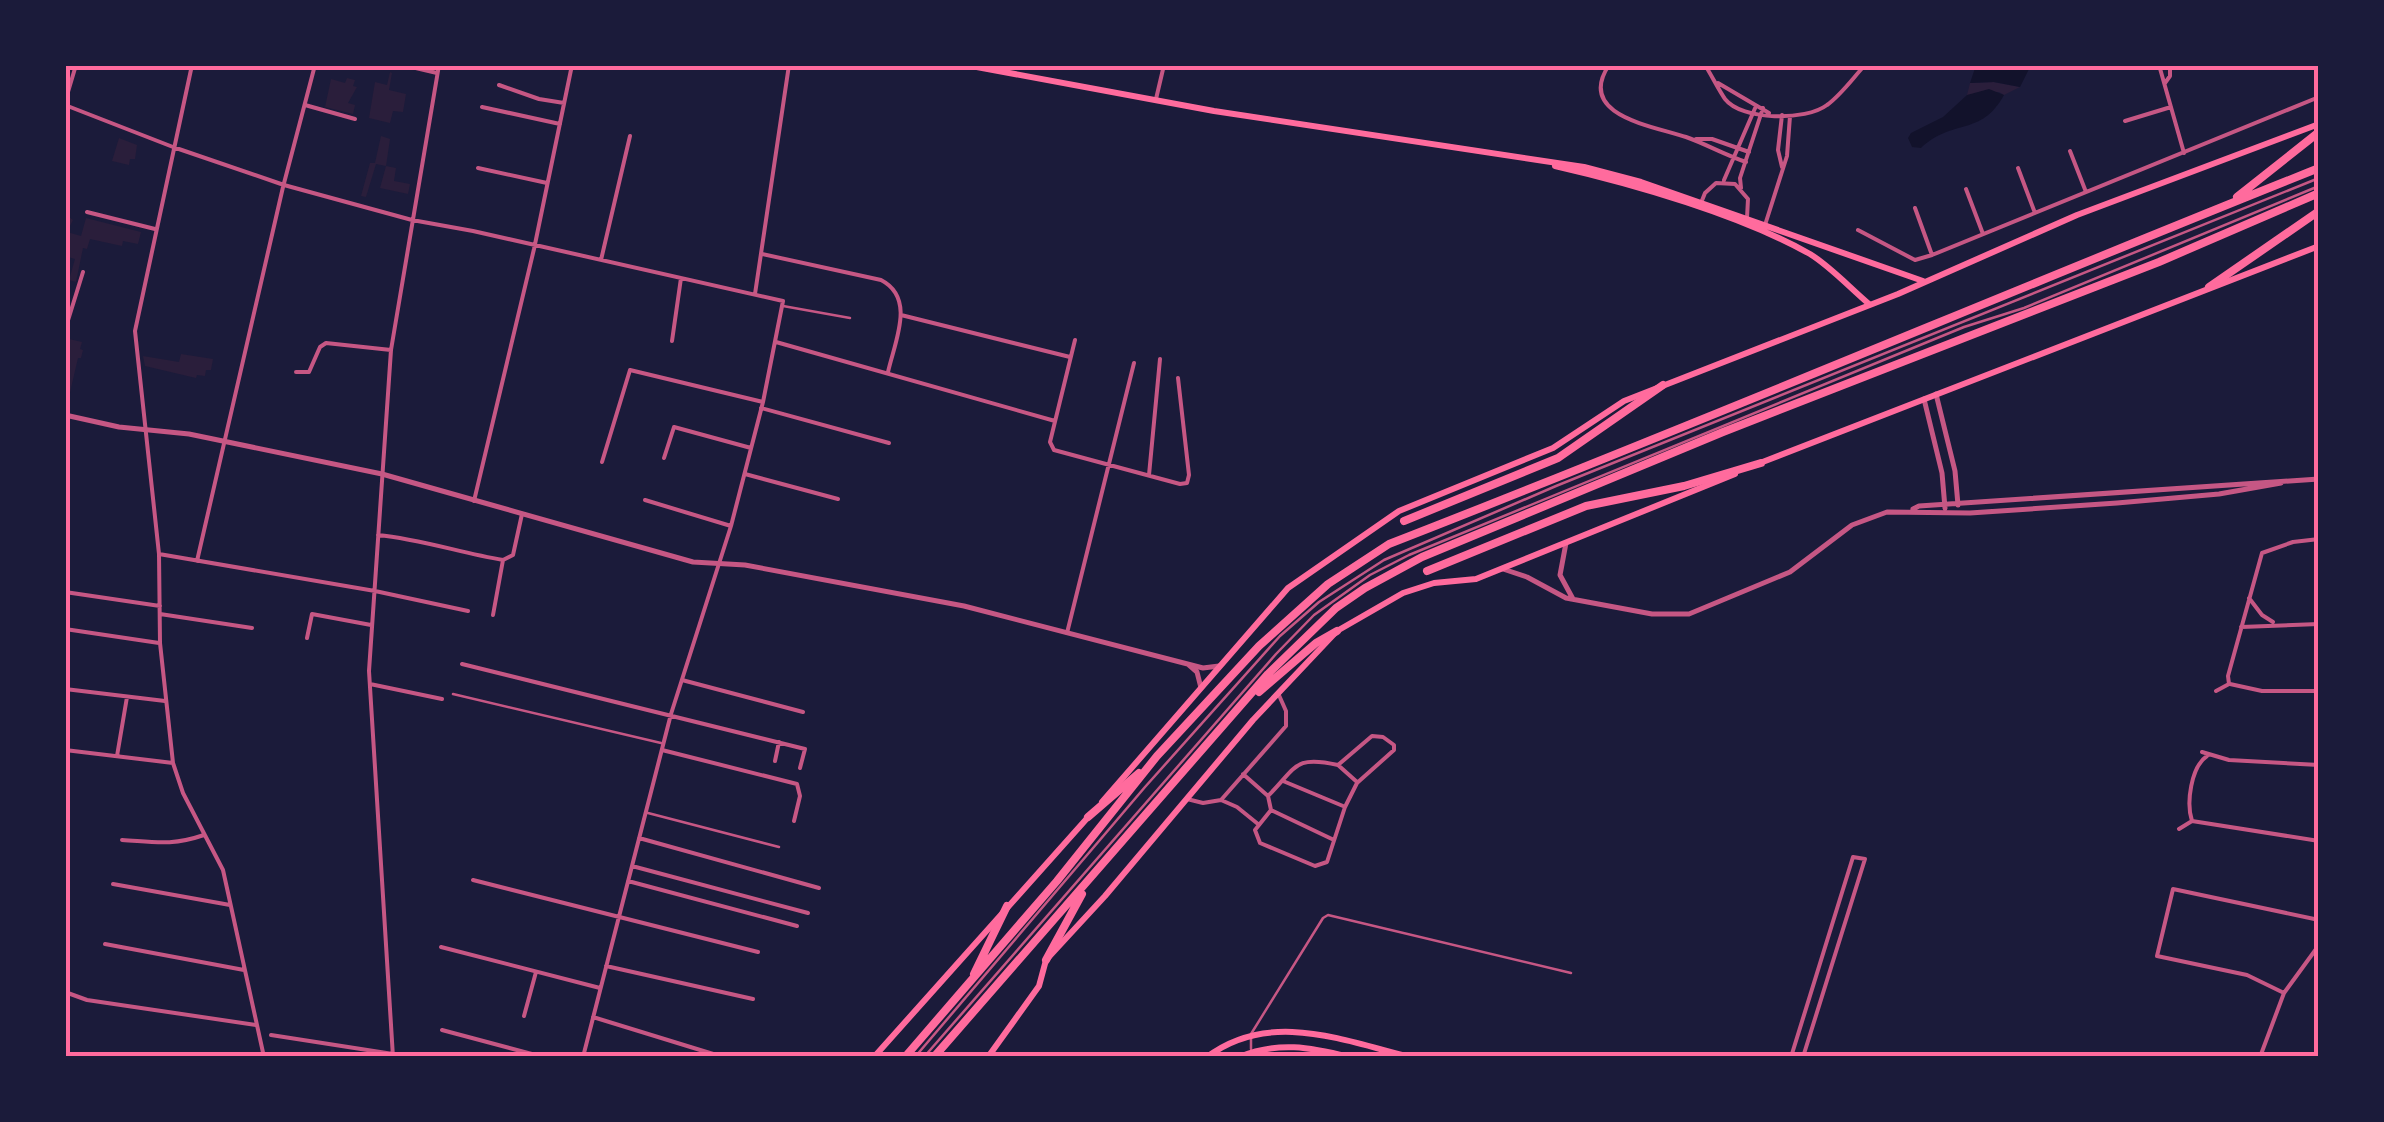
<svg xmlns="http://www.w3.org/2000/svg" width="2384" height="1122" font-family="'Noto Sans',sans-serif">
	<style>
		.green { fill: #2a1e3b }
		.water { fill: #12122b }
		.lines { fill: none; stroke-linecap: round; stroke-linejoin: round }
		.service { stroke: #c65784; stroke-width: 2.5 }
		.pedestrian { stroke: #c65784; stroke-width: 2.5 }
		.minor { stroke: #c65784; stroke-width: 4 }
		.tertiary { stroke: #c65784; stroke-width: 5 }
		.secondary { stroke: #ff6b9d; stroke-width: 6 }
		.motorway { stroke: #ff6b9d; stroke-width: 8 }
		.neatline { fill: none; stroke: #ff6b9d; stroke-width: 4 }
	</style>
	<rect width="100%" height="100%" fill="#1b1b3a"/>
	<path class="green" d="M390,72l2,1 -3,17 17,4 -3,18 -10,-1 -3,12 -21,-5 6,-36 12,3z
		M347,78l8,2 -2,6 4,1 -9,16 7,2 -2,9 -28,-7 6,-28 14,4z
		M1993,82l27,5 -16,8 -5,-3 -32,3 3,-12z
		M381,136l9,3 -4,27 10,2 -2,13 16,3 -2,10 -28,-6 6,-22 -10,-2 -10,33 -5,-1 9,-33h5z
		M119,138l18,7 -2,14h-5l-1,6 -17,-4z
		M65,214l8,6 -6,12 14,4 5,-18 55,14 -3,12 -15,-3 -1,5 -32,-7 -3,10 -4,-1 -7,34 -7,-2 6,-21 -10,-3z
		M69,339l13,3 -2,7 3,1 -2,8h-3l-10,43 -3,-1v-60z
		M181,354l32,5 -2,11h-5l-1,6 -8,-1 -1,3 -51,-12 -2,-10 36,6z"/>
	<path class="water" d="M1976,65h55l-11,22 -26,-5 -24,1z
		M1989,89l15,6c-23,42 -51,23 -83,53l-9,-1 -4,-9 3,-5 32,-16 24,-22z"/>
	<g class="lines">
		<path class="service" d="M453,694l208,49
			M648,813l131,34
			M1251,1049v-15l72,-116 5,-3 243,58
			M915,1057l230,-270 135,-151 39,-34 65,-42 172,-74 763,-308
			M924,1057l352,-403 38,-39 56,-40 39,-20 555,-228 60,-19 295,-122"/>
		<path class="pedestrian" d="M783,306l67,12"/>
		<path class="minor" d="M192,65l-57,266 24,223 1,89 13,120 10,30 40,77 41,187
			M403,65l34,8
			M1609,65c-34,51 45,61 77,72 20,7 39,18 60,25
			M1705,65c7,11 13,24 20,34 17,22 81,22 102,6 14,-10 26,-27 38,-40
			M2159,65l25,88
			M1718,83l51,30
			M2165,83l5,-7v-11
			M499,85l40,14 25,4
			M1156,99l8,-34
			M65,102l11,-37
			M65,105l108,42 111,38 128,35 61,11 310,70 -20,101 -32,124 -60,188 -88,343
			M305,105l50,14
			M482,107l78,17
			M1782,115l-4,35 4,17
			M2125,121l46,-14
			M1696,139h16l37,13
			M2070,151l16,41
			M478,168l69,15
			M2018,168l17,45
			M1724,180l32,-74
			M1741,188l-1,-10 23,-70
			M1966,189l17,45
			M1701,203l4,-10 11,-10 19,1 13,15 -1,19
			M1915,208l17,47
			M87,212l68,17
			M1765,225l22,-69 3,-40
			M1858,230l57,30 17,-5 387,-158
			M762,254l119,26c35,18 14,61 7,92
			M601,260l29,-124
			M755,294l34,-229
			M901,315l169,42
			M65,330l18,-58
			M1075,340l-25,102 4,8 126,34 7,-1 2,-8 -11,-97
			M672,341l9,-63
			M776,342l279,79
			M296,372h13l11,-25 6,-4 65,7
			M761,408l128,35
			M664,458l10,-31 77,21
			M602,462l28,-92 133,32
			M745,474l93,25
			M1149,475l11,-116
			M645,500l86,26
			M474,501l60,-252 38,-184
			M378,535c42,4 83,18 125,25
			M159,554l216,37 93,20
			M197,561l86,-374 32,-122
			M65,592l95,14
			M2249,598l13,17 11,7
			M160,614l92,14
			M493,615l10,-55 10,-5 9,-41
			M2241,627l78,-3
			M65,629l94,14
			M1067,633l67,-270
			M307,638l5,-24 59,11
			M462,664l343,85 -5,19
			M682,680l121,32
			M370,684l72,15
			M2229,684l-1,-8 34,-123 31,-11 26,-3
			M2230,684l32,7h57
			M65,689l100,12
			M2216,691l13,-7
			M1372,736l11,1 11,8v5l-37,33 -12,24 -18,55 -12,4 -55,-23 -5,-13 16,-20 -3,-14c29,-29 26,-41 70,-31z
			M65,750l108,13
			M662,750l135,34 3,12 -6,25
			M2202,752l27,8 90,5
			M117,756l10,-59
			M775,761l4,-19
			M1338,765l19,17
			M1243,774l25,22
			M1283,781l60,25
			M1187,799l16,4 18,-3 65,-74v-15l-8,-18
			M1221,800l16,7 21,17
			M1271,810l63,30
			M2192,821l127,20
			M2192,821c-6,-18 -1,-54 15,-65
			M2179,829l13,-8
			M639,838l180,50
			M122,840c33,2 50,6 82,-5
			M632,866l176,47
			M473,880l285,72
			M628,881l169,45
			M113,884l117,21
			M2173,889l146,31
			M105,944l139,26
			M441,947l159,41
			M2157,956l90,19 37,18
			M2157,956l16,-67
			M606,966l147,33
			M65,992l22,8 169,25
			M524,1016l12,-44
			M593,1017l130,40
			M442,1030l101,27
			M271,1035l122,19
			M76,1054l17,3
			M393,1057l-24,-386 22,-321 48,-285
			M1791,1057l62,-200 12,2 -62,198
			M2260,1057l24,-64 35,-48"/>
		<path class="tertiary" d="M1936,394l19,77 3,34
			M1924,399l18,74 3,35
			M65,415l54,12 70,7 193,40 311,88 52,3 219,41 239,62 16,-2
			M1913,509l6,-3 400,-27
			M1566,543l-6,32 13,24
			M1503,569l24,8 39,21 86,16h37l101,-42 62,-47 35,-13 83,1 147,-10 102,-9 62,-11
			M1189,665l8,7 4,16"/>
		<path class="secondary" d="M966,65l248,46 370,56 57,15 282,99
			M1555,166c79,18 186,49 255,88 21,13 40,34 59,50
			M1760,463l559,-217
			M1102,802l186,-214 111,-77 154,-63 71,-47 274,-107 179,-79 242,-91
			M874,1057l216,-242
			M988,1057l51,-71 7,-26 59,-64 148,-176 84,-89 66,-38 31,-10 42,-4 259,-105
			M1207,1057c62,-47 135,-17 203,0
			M1239,1057c39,-16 71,-10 110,0"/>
		<path class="motorway" d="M2237,197l82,-65
			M2209,287l110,-76
			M1404,521l154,-63 105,-73
			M1427,571l159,-65 98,-20 77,-23
			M1259,692l57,-49 21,-12
			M1088,817l51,-44
			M1046,960l36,-66
			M974,974l33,-68
			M905,1057l152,-176 100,-125 102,-110 69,-62 61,-40c312,-121 619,-252 930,-376
			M934,1057l334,-383 68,-66 29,-20 57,-31 301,-125 436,-170 160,-69"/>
	</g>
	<rect width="2384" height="1122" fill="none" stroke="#1b1b3a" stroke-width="135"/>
	<rect x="68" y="68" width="2248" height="986" class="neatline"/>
</svg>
